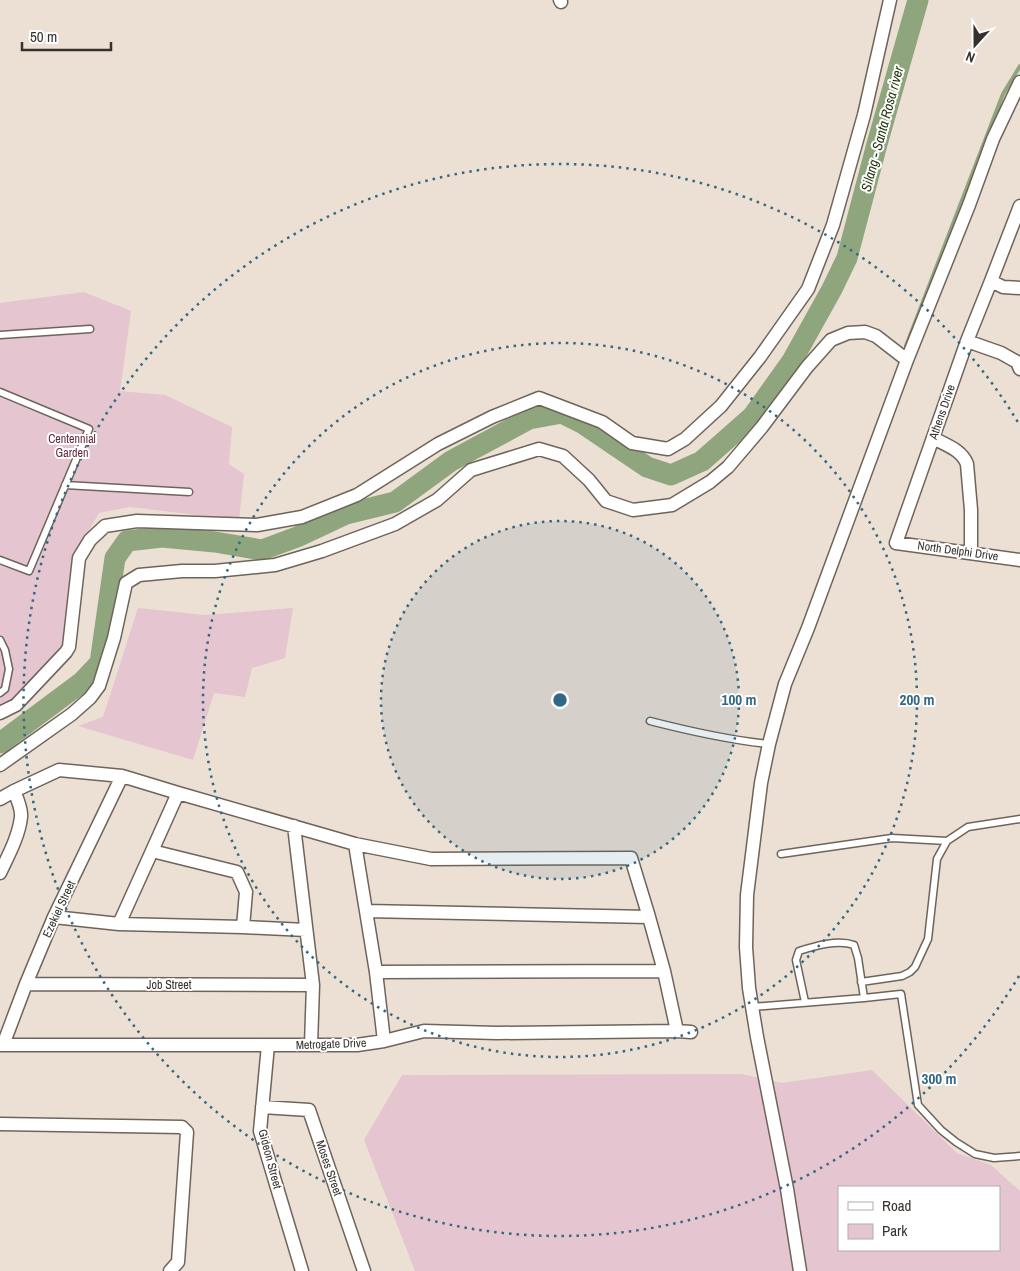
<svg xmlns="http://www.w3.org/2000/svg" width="1020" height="1271" font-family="'Archivo Narrow',sans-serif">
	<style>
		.green { fill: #e5c5cf; fill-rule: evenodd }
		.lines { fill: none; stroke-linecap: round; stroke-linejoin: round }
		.stream { stroke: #8fa57e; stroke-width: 4 }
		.river { stroke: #8fa57e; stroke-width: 21 }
		.service-casing { stroke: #6e645a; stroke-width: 9 }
		.minor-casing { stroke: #6e645a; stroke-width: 15 }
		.service { stroke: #fff; stroke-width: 6 }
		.minor { stroke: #fff; stroke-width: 12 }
		.ring { fill: none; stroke: #336884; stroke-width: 2.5; stroke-dasharray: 2.5 5 }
		.labels { text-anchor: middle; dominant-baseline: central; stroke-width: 4; stroke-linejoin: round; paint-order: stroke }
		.street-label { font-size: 12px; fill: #36312d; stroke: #fff }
		.park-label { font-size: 12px; fill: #642840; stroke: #fff }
		.water-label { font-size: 14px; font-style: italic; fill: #1f3508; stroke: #fff }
		.centre { fill: #336884; stroke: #fff; stroke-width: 2.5 }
		.ring-label { font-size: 15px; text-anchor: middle; font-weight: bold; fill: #336884; stroke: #fff; stroke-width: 4; stroke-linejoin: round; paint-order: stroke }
	</style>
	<rect width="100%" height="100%" fill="#ece0d4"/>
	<path class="green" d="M84,292l47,19 -11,80 45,4 67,32 -3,37 15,10 -5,46 -109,-13 -31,6 -25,43 -10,87 -51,59 -13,6v-405z
		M138,608l67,7 88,-7 -8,50 -33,10 -7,29 -31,-4 -21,67 -115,-34 25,-9z
		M872,1070l85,83 34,12 29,26v80h-605l-51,-131 38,-65 339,-1 41,9zM839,1187h160v63h-160z"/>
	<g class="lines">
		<path class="stream" d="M906,346l97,-252 17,-28"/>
		<path class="river" d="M0,743l82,-61 18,-19 15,-105 12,-17 35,-4 53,5 47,8 35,-13 49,-23 49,-12 56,-41 78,-42 33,-6 20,10 65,44 24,8 31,-14 50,-44 40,-56 40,-72 15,-31 30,-114 41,-144"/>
		<g class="service-casing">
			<path id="service" d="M0,335l90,-6
				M0,392l89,37 -60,142 -29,-11
				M65,485l124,7
				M0,640l5,10 4,19 -4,20 -5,4
				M650,721c39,10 78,19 119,23
				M781,854l111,-16 55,3
				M861,982l41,-6 8,-4 5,-5 13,-28 9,-80 10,-18 21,-14 52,-8
				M805,1002l-9,-42 3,-9c16,-5 39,-12 55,-6l4,13 6,40
				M752,1007l112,-9 37,-4 17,111 23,25 15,12 19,12 19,4 26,-2"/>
		</g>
		<g class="minor-casing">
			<path id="minor" d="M560,0l1,2
				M1020,206l-29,75 12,6 17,1
				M991,281l-24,60 -71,202 124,17
				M967,341l34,12 16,9 3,7
				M933,438c13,7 29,12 34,26l4,46v43
				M0,713l16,-8 50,-53 3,-5 10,-89 11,-18 15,-14 32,-5 120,4 45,-8 55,-22 81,-51 54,-27 47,-19 63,24 30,21 36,6 17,-10 36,-33 39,-49 48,-68 25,-64 31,-110 26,-115
				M0,765l72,-51 18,-16 9,-12 15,-48 12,-55 13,-8 43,-4h33l60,-6 47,-14 73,-27 42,-24 34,-30 68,-21 24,7 26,24 17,21 27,9 39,-5 38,-23 18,-15 34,-40 45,-60 24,-27 17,-7 17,-1 11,4 31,24
				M0,799l14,-8
				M294,826l19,159 -2,60
				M355,844l21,128 8,69
				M152,851l85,21 9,20 -3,35
				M0,873c8,-17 19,-37 21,-56 1,-8 -4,-19 -7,-26l45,-21 63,6 56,17 177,51 76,15 200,-1 18,59 15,54 13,60
				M366,911l283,6
				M54,917l65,7 124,3 63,3
				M119,924l33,-73 26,-58
				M376,972l288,-1
				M26,984l287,1
				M0,1045h357l27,-4 40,-10 73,2 180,-2 14,1
				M3,1045l23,-61 28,-67 68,-141
				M268,1045l-8,86 42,140
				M262,1107l47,3 55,161
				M0,1124l182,3 5,5 -9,130 -8,9
				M800,1271l-13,-82 -30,-152 -8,-49 -3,-41 1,-52 14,-112 8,-39 16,-60 23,-56 99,-268 62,-155 24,-66 27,-57"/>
		</g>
		<use href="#service" class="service"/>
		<use href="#minor" class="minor"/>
	</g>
	<circle cx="560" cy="700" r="179" fill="#336884" fill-opacity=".12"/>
	<g class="ring">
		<circle cx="560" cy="700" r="179"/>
		<circle cx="560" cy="700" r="357"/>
		<path d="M1019 976A536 536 0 1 1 1019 424"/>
	</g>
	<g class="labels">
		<g class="street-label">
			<text transform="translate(942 412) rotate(-71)">Athens Drive</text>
			<text transform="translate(958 551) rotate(8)">North Delphi Drive</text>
			<text transform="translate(59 909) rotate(-65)">Ezekiel Street</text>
			<text x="169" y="985">Job Street</text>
			<text transform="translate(331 1044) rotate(-2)">Metrogate Drive</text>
			<text transform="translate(270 1159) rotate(75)">Gideon Street</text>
			<text transform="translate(329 1168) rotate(71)">Moses Street</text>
		</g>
		<g class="park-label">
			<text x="72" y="439">Centennial<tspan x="72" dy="14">Garden</tspan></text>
		</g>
		<g class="water-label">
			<text transform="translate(882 129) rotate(-75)">Silang - Santa Rosa river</text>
		</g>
	</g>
	<circle cx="560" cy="700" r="8" class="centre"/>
	<g class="ring-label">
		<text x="739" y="705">100 m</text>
		<text x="917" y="705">200 m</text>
		<text x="939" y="1084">300 m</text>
	</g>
	<rect x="838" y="1186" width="162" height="65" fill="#ffffff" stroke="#afadab"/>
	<rect x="848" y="1202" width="25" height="8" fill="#ffffff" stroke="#afadab"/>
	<text x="882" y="1211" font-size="15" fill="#36312d">Road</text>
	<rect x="848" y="1224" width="25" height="15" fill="#e5c5cf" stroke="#afadab"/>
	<text x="882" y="1236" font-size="15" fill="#36312d">Park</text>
	<g transform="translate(975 45) rotate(201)" stroke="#ffffff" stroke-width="4" paint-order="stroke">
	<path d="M0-4L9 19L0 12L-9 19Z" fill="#36312d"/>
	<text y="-8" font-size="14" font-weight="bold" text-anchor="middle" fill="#36312d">N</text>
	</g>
	<path d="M22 42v8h89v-8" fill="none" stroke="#36312d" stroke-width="2.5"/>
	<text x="30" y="42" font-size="15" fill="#36312d" stroke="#ffffff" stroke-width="4" paint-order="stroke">50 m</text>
</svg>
